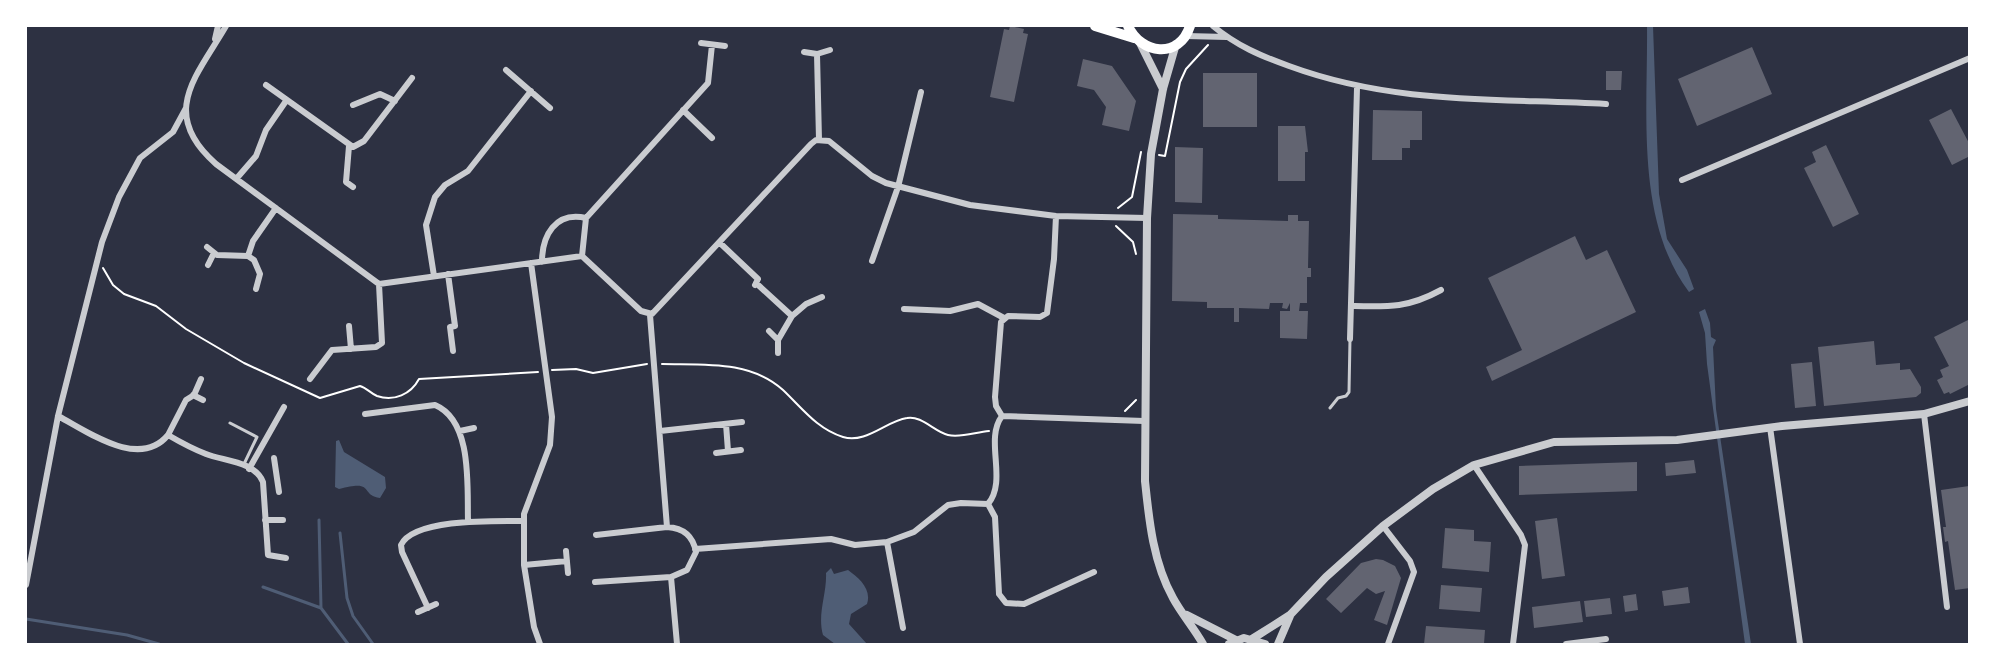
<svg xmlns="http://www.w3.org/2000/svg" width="1995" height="670" font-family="'Open Sans',sans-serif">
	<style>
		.water { fill: #4f5d75 }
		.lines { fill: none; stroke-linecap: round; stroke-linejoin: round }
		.stream { stroke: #4f5d75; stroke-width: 3 }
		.building { fill: #626471 }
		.path { stroke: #fff; stroke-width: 2 }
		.service { stroke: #caccd0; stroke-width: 3 }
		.minor { stroke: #caccd0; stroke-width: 6 }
		.tertiary { stroke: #caccd0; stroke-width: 8 }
		.primary { stroke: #fff; stroke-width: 10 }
	</style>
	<rect width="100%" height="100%" fill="#2d3142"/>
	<path class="water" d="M1647,26h6l6,168 8,45 20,31 7,19 -5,3c-54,-72 -41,-180 -42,-266z
		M1705,309l5,14 1,14 5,3 -3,7 3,62 35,235h-6l-38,-280 -2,-31 -6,-21z
		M339,440l5,12 41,25 1,11 -6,10c-21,-3 -4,-19 -41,-9l-4,-2 1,-46z
		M831,568l3,6 14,-4c11,8 24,19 19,34l-16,10 -2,10 18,20h-32l-12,-9c-6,-21 4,-41 3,-62z"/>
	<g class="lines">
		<path class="stream" d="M319,520l2,88 27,36
			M340,533l7,65 6,18 20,28
			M263,587l58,21
			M26,619l101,16 32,9"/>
	</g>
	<path class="building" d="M1010,26l14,3 -1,4 5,1 -14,68 -24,-5 14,-68 5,1z
		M1752,47l20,47 -75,32 -19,-47z
		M1083,59l29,7 24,35 -7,30 -27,-6 4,-18 -12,-17 -17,-4z
		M1606,71h16l-1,19h-15z
		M1203,73h54v54h-54z
		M1951,109l19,36v11l-18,9 -23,-45z
		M1373,110l49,1v29h-12v8h-8v12h-30z
		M1278,126h27l3,26h-3v29h-27z
		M1826,145l33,69 -26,13 -29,-59 12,-6 -4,-10z
		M1175,147l28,1 -1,55 -27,-1z
		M1173,214l45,1v4l70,2v-6h10v6h11l-1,47h3v9h-4v26h-7l-1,8h9l-1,28 -27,-1v-27h10v-8l-3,6 -5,-1 1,-5h-13l-1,6 -30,-1v14h-5v-14h-27v-6l-35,-1z
		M1575,236l11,24 21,-10 29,62 -144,69 -6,-14 36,-17 -34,-72z
		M1970,319v65l-20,10 -1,-2 -5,2 -7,-14 6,-3 -3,-7 9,-4 -15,-29z
		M1874,341l2,24 24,-2v7l10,-1 11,18v6l-5,4 -92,9 -6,-59z
		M1812,362l4,44 -21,2 -4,-44z
		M1694,460l2,13 -30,3 -1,-13z
		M1637,462v29l-118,4v-29z
		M1969,486l1,102 -15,2 -7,-49 -3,1 -2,-15h3l-5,-37z
		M1557,518l8,58 -23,3 -7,-58z
		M1445,528l29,2v11l17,1 -2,30 -47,-4z
		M1376,559l7,1 12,6 6,12 -14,47 -13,-5 11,-29 -9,3 -9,-6 -26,25 -15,-14 35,-36z
		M1441,585l41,3 -2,24 -41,-3z
		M1688,587l2,16 -26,3 -2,-15z
		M1636,594l2,16 -13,2 -2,-16z
		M1610,598l2,16 -26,3 -2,-16z
		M1580,601l3,21 -49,6 -2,-21z
		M1426,626l59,4 -1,14h-60z"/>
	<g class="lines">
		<path class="path" d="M1159,155l6,1 15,-74 6,-13 22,-24
			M1118,208l14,-11 9,-45
			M1116,226l17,16 3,12
			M103,268l10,17 11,9 32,12 30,23 58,34 76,35 40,-12c7,2 10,7 17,10 17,6 34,-2 42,-17l119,-7
			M662,364c41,1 88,-4 121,26 19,18 34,39 60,47 23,7 43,-16 64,-19 14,-3 28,14 41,17 13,3 28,-3 41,-4
			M552,370l24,-1 17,4 54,-9
			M1125,411l11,-11"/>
		<path class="service" d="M1330,408l8,-10 8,-2 3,-4 1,-53
			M230,423l27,14 -13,27"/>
		<path class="minor" d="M226,26c-29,50 -68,87 -10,138l163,120 203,-28 59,55 11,3 159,-170 5,-4 13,1 43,35 14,7 84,22 86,11 91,2
			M1213,26c24,20 48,30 76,40 106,39 208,32 317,38
			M1186,36l41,1
			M215,39l3,-13
			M701,43l24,3
			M804,52l13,2 13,-4
			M817,54l2,86
			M506,70l44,38
			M266,85l87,62 11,-6 48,-63
			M353,105l27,-11 15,7
			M683,110l29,28
			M349,146l-3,36 7,5
			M237,178l19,-22 10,-26 20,-29
			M1682,180l288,-122
			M720,243l38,36 -3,6
			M207,247l10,8 31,1 6,4 6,14 -4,15
			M248,256l5,-15 23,-33
			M582,256l4,-38 122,-135 4,-38
			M872,261l26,-74 23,-95
			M542,262c0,-26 13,-51 44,-44
			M531,263l21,154 -2,28 -26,69v51l10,62 6,17
			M208,265l6,-12
			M448,274l7,52 -5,1 3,24
			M434,276l-8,-51 9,-28 10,-12 23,-14 63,-80
			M756,283l36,33 -14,24v13
			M1352,306c37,1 56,2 89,-16
			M904,309l46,2 28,-7 26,14
			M650,315l17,212c17,1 26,9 29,25l-9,18 -16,7 6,67
			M792,316l14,-12 16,-7
			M349,326l2,23
			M769,331l9,9
			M1350,339l7,-251
			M310,379l22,-29 44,-3 6,-4 -3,-59
			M193,395l10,5
			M365,414l70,-9c38,16 32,82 33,117
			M1924,414l23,193
			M58,416c29,15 81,54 110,19 12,7 25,14 38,19 17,7 49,7 57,28l5,73 18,3
			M1002,416l-6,-10 -1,-9 6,-75 7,-6 32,1 7,-4 7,-54 2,-43
			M1002,416l142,5
			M726,424l2,27
			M1770,427l30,217
			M460,431l14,-3
			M660,431l82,-9
			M168,435l18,-35 8,-5 7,-16
			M716,453l25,-3
			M274,458l5,34
			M1474,465l47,70 4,10 -12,99
			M249,469l35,-62
			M988,504l7,13 4,77 7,9 18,1 70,-32
			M988,504c20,-24 -4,-64 14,-88
			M265,520h18
			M1383,526l27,35 4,11 -26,72
			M596,535l71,-8
			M887,542l16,86
			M695,549l136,-10 24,6 32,-3 27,-10 34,-27 13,-2 27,1
			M566,551l2,22
			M524,565l43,-4
			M595,582l76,-5
			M26,585l32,-169 44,-174 17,-45 21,-39 33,-26 13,-24
			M428,608l-26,-56 -1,-7c13,-27 96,-24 123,-24
			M418,612l18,-8
			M1566,644l40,-5"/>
		<path class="tertiary" d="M1140,43l23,46
			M1176,44l-13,45 -12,65 -4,64 -2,263c4,39 8,81 28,117 8,15 21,30 30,46
			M1187,615l49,25
			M1252,639l38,-24 36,-38 57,-51 50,-37 41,-24 80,-23 123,-2 105,-14 142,-12 46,-13
			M1229,644l15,-6 21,6
			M1278,644l12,-28"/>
		<path class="primary" d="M1095,26l39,12
			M1128,26c13,28 51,34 62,0"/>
	</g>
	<rect width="1995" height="670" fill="none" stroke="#ffffff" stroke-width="54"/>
</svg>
